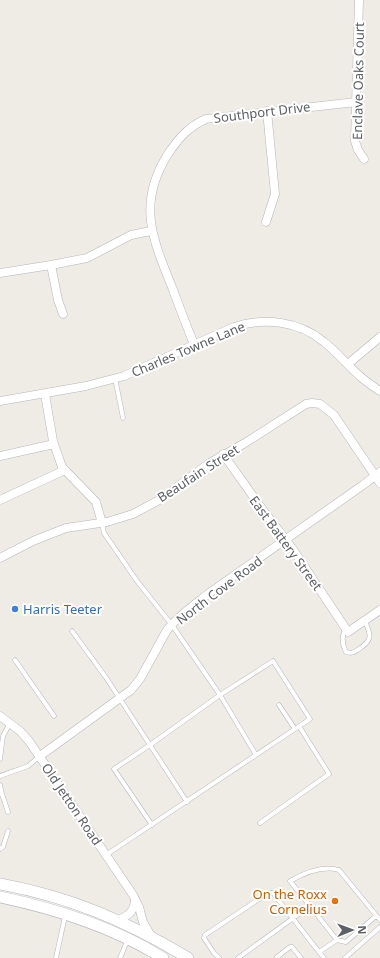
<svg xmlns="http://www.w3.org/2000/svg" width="380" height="958" font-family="'Noto Sans',sans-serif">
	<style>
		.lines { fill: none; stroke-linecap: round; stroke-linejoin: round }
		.lane-casing { stroke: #b3b6b9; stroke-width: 5 }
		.street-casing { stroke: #b3b6b9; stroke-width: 9 }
		.secondary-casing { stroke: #b4b8bc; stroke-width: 12 }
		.lane { stroke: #fff; stroke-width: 4 }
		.street { stroke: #fff; stroke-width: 8 }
		.secondary { stroke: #fff; stroke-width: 11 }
		.shop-dot { fill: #3f7fe0; stroke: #fff; stroke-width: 1.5 }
		.food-dot { fill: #e8710a; stroke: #fff; stroke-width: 1.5 }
		.labels { text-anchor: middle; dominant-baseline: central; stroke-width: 4; stroke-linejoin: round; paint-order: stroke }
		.street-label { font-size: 13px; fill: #5d6165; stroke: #fff }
		.shop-label { font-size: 13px; fill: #366cbe; stroke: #fff; text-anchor: start }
		.food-label { font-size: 13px; fill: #c56008; stroke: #fff; text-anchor: end }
	</style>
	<rect width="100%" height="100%" fill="#efece6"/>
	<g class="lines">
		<g class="lane-casing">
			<path id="lane" d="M115,378l8,40
				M102,523l2,10 33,48 35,44 48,70 53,-34 37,58 -204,136
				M346,628c-5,8 -4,16 0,24 6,2 8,0 13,-3 14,-9 12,-14 6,-28
				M72,631l35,48 43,66 -36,24 38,56
				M15,660l39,56
				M279,705l16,24
				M0,759l3,-23 7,-13
				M0,776l28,-10 12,-10
				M0,785l2,9h-2
				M2,794l6,18
				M187,802l-37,-57 70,-50 36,60
				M260,823l69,-49 -30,-48
				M0,849l3,-2 5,-16
				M310,906l-20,-25c14,-8 32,-16 49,-11l41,50
				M337,940l9,2 30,-26
				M277,957l13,-10h2l9,11
				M56,958l9,-42
				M120,958l8,-19
				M219,958l-5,-5 -10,-15 1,-3 63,-42h5l46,59
				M238,958l72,-52 27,34 -18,12 5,6
				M345,958l35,-31"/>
		</g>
		<g class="street-casing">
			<path id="street" d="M359,0l-4,141 3,9 6,9
				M266,222l9,-28 -8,-83
				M51,265l7,35 5,14
				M0,273l51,-8 36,-7 44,-23 20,-4
				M194,344c-8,-19 -15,-38 -22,-57 -20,-49 -35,-84 -4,-133 10,-15 21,-28 38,-35l150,-17
				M348,364l32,-27
				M45,394l8,47 9,26 34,35 6,21
				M0,401l86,-15 38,-10 110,-49c30,-10 65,-6 90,15 14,11 25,25 38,36 6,5 12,9 18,13
				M223,454l37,52 34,45 54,81 32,-22
				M0,456l54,-12
				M0,500l65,-30
				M0,558l33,-17 33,-13 41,-6 26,-8 28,-15 47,-35 37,-21 61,-39 6,-1 8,1 14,11 46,68
				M0,716l20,15 9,10 104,154 6,12 4,15 8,14
				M40,756l91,-66 9,-11 27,-49c11,-14 27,-25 41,-36l155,-109 17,-13
				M118,920c10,-4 16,-8 17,-20"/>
		</g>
		<g class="secondary-casing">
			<path id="secondary" d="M0,884c70,13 127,37 188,74
				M0,897c57,12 113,30 163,61"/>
		</g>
		<use href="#lane" class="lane"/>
		<use href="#street" class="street"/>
		<use href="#secondary" class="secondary"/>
	</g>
	<circle class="shop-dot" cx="15" cy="609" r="4"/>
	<circle class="food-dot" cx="335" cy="901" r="4"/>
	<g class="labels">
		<g class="street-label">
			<text transform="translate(358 81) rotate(-89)">Enclave Oaks Court</text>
			<text transform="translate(262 112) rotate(-7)">Southport Drive</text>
			<text transform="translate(188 349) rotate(-23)">Charles Towne Lane</text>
			<text transform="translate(198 473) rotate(-33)">Beaufain Street</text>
			<text transform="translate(286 543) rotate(54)">East Battery Street</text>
			<text transform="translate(219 590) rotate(-37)">North Cove Road</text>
			<text transform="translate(72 804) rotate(56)">Old Jetton Road</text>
		</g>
		<g class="shop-label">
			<text x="23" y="609">Harris Teeter</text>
		</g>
		<g class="food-label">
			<text x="327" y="894">On the Roxx<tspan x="327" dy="15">Cornelius</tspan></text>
		</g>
	</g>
	<g transform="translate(352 930) rotate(89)" stroke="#ffffff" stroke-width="3" paint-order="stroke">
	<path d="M0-3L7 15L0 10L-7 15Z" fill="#5d6165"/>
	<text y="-6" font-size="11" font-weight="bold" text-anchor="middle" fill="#5d6165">N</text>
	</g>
</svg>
